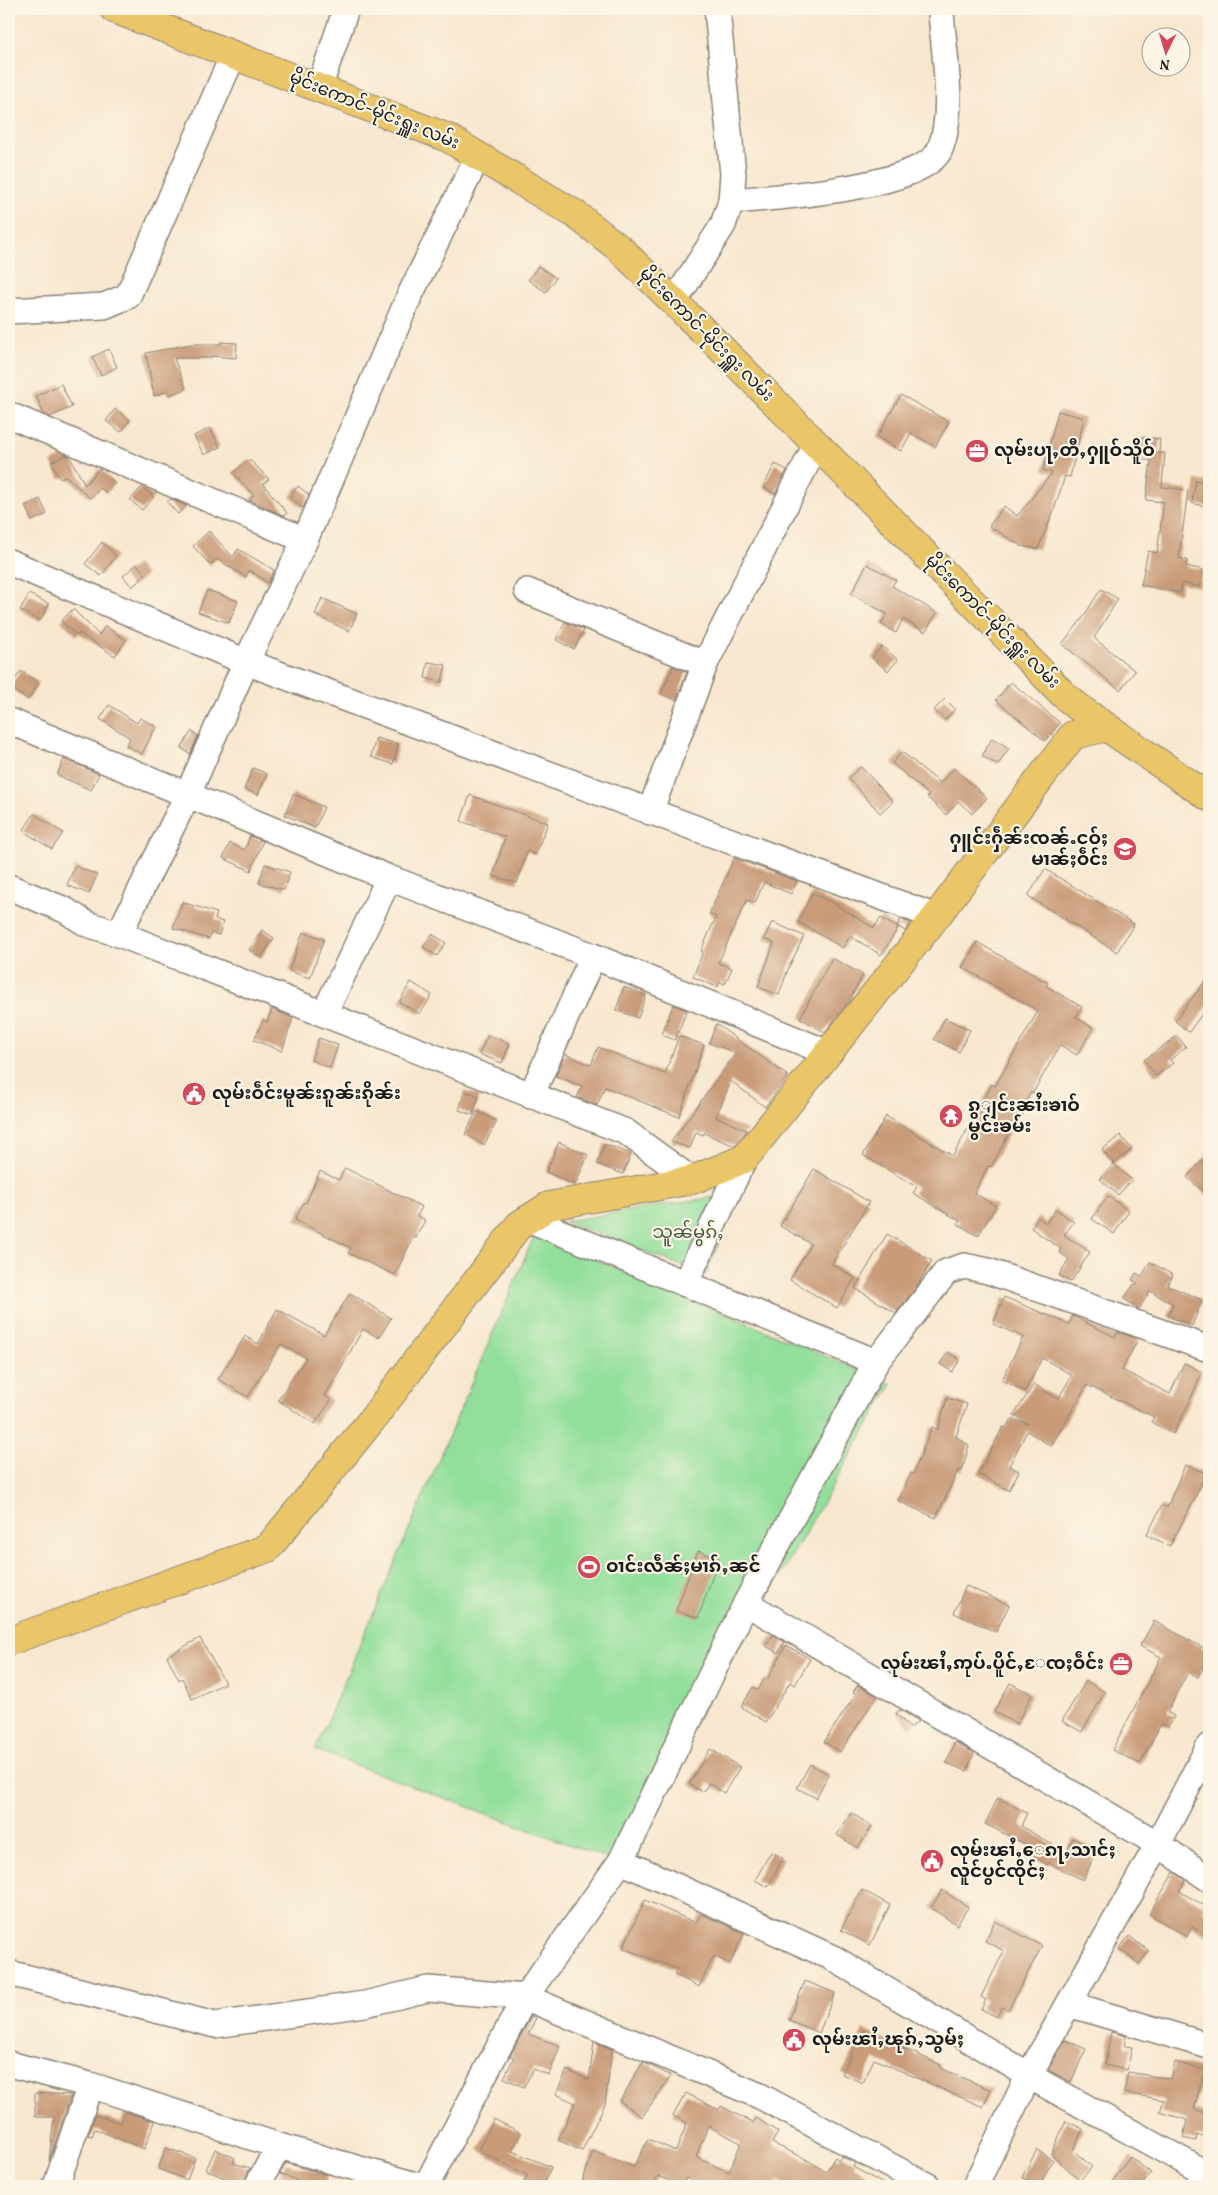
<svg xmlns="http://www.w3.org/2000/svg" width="1218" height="2195" font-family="Vollkorn,'Noto Sans Myanmar',serif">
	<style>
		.green { fill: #92df9b; stroke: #577e5c }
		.building { fill: #c99b79; fill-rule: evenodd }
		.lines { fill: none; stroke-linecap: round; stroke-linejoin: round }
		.minor-casing { stroke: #8a8276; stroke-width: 28 }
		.major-casing { stroke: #8a8276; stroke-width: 30 }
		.minor { stroke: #fff; stroke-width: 25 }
		.major { stroke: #ebc669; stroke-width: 28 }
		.labels { text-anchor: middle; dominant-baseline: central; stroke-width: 4.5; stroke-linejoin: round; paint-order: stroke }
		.street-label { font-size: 18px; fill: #1c1c1c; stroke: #fcf5e5 }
		.poi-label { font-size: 18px; font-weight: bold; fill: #1c1c1c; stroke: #fcf5e5; text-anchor: start }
		.park-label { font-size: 18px; fill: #3f5642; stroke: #fcf5e5 }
	</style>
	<rect width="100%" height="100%" fill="#fcf5e5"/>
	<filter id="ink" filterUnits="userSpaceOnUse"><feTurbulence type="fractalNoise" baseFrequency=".02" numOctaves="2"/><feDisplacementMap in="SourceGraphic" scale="10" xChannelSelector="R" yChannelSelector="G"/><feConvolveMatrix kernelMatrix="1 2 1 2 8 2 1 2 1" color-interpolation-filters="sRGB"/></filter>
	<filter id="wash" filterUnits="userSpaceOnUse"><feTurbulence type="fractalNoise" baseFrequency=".0096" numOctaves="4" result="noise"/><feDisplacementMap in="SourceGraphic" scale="20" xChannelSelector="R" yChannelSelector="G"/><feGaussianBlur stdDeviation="1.12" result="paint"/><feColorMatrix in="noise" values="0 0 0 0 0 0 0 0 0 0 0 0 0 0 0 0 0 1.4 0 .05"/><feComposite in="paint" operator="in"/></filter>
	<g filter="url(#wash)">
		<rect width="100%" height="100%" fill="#f8e7cf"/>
		<path class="green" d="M739,1193l-33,82 -141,-54z
			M535,1234l357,150 -278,477 -299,-111z"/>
		<g id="blocks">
			<path class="building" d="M538,266l18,12 -10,14 -18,-12z
				M221,342l16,1 -1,15 -25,-2v2h-37l12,31 -17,6 -1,-4 -14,5 -8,-43 46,-9h29z
				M109,349l8,18 -16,8 -9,-18z
				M61,384l11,23 -22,10 -6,-3 -8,-18z
				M901,395l48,27 -14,25 -24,-14 -10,18 -24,-14z
				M115,409l15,11 -9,12 -15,-11z
				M1058,411l26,7 -14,59 -5,-1 -11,34 -16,39 -17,-3 -32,-20 15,-20 13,10 35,-43 -9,-3z
				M210,428l10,19 -16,8 -10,-19z
				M1142,437l18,2 -1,14h6l-3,34 26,3 -9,68 8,2 -1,6 17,4 -4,17 -17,-4 -2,10 -39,-8 7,-34 9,2 7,-51 -18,-2 5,-40h-10z
				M66,455l3,1 16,29 14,-16 16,14 -9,10 -5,-5 -11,10 -24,-22 -6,3 -9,-17z
				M246,461h5l18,18 -6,5 24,29 -3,3 -35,-16 5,-5 -21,-22z
				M775,464l12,6 -12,24 -12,-7z
				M1196,480l13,2v25l-17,-4z
				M298,486l11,9 -6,13 -13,-11z
				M142,487l12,10 -12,13 -12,-10z
				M40,499l7,15 -15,7 -7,-15z
				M171,499l16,7 -9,8 -11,-12z
				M209,531l24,26 5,-8 36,21 -6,13 -19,-13 -3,7 -29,-18 -7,6 -17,-19z
				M102,542l14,14 -15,20 -16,-12z
				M137,564l9,11 -14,12 -9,-11z
				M867,564l29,16 -4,6 45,27 -12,19 -22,-13 -7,14 -15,-9 6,-10 -36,-20z
				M1101,589l17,10 -24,39 41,33 -15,19 -58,-46 20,-25z
				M207,590l31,11 -9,22 -31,-11z
				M29,594l20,10 -9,17 -20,-11z
				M322,598l35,16 -8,17 -34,-16z
				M73,609l26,26 6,-9 21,14 -11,16 -36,-23 -2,3 -16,-15z
				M565,622l19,8 -10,19 -18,-9z
				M882,646l16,14 -10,11 -16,-13z
				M428,662l18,3 -4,17 -17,-4z
				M673,666l14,6 -11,28 -15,-6z
				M21,671l18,12 -11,17 -19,-12z
				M1011,682l49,41 -15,18 -49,-41z
				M945,699l10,10 -10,11 -11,-10z
				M109,705l28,18 3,-5 16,8 -14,28 -16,-8 4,-8 -30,-19z
				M192,731l6,5 -8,18 -9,-6z
				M376,738l22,6 -5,20 -22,-7z
				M992,738l17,10 -11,17 -16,-9z
				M902,752l38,31 14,-15 33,30 -15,16 -14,-13 -12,14 -19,-18 2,-2 -37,-32z
				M64,759l35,15 -8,16 -34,-15z
				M861,767l32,34 -13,12 -32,-35z
				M253,768l14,6 -9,21 -14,-6z
				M293,794l31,13 -9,21 -30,-13z
				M470,795l78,28 -13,32 -8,-4 -10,32 -24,-7 12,-39 -44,-16z
				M34,814l29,19 -11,16 -29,-18z
				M250,836l13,5 -12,30 -28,-13 7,-15 15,7z
				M734,858l63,23 -6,13 -27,-12 -9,21 -8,-3 -29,63 14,5 -7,16 -5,-2 -3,5 -24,-10 10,-25 -2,-1 15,-34 -7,-3z
				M265,864l25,8 -6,18 -25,-7z
				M75,866l22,9 -8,19 -22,-9z
				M1045,869l89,55 -17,28 -89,-56z
				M812,893l21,10 41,25 7,-10 17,10 -17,27 -31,-19 -7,12 -45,-26z
				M182,902l35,11 -2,6 8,3 -4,13 -8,-2 -2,6 -36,-11z
				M901,919l10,4 -6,8 -8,-5z
				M772,922l32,14 -16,33 -9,26 -21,-8 16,-44 -10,-4z
				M262,930l12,8 -13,20 -12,-8z
				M303,932l21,7 -14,39 -21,-7z
				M432,934l14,9 -9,13 -14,-9z
				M977,942l71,41 -2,3 36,21 -6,10 17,11 -16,27 -17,-10 -27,48 -2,-1 -40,75 -3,-1 -14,27 22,13 -18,30 -20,-12 2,-3 -47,-28 4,-6 -54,-32 23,-39 67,40 39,-72 3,2 43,-75 -76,-44z
				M832,958l31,17 -14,26 -24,31 -25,-14z
				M1209,976v28l-20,28 -14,-11z
				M411,982l21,13 -12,19 -21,-12z
				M624,987l22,8 -8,23 -22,-8z
				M673,1005l14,5 -12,30 -13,-5z
				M272,1009l21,9 -11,33 -28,-11 9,-20 4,2z
				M945,1018l25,12 -11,22 -25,-13z
				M716,1024l72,52 -23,31 -34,-26 -15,36 31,13 -12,16 -31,-13 -1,2 -7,-3 -6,16 -19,-6 65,-89 -27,-10z
				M488,1035l22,9 -8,19 -23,-9z
				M679,1036l25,9 -25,72 -74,-30 -8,18 -20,-7 5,-12 -26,-10 9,-22 26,11 7,-18 67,27z
				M1177,1036l9,11 -16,13 3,3 -17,13 -12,-16z
				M319,1038l19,7 -8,23 -19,-8z
				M465,1091l14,5 -6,19 -14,-5z
				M477,1111l20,10 -13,24 -19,-11z
				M1120,1135l12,14 -18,15 18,16 -14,15 -18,-16 14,-15 -12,-14z
				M559,1142l29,13 -13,30 -29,-13z
				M605,1144l26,10 -8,20 -26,-10z
				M1209,1153v44l-22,-20z
				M345,1168l77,39 -5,9 8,4 -9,18 -3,-1 -18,38 -47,-22 3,-5 -56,-28 9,-18 2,1 14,-32 19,9z
				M814,1169l55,33 -37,62 23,14 -18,30 -47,-28 21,-36 -31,-18z
				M1108,1196l21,15 -15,23 -22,-15z
				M1056,1209l18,13 -10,13 26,17 -19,30 -12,-7 10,-16 -10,-7 2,-3 -30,-21 7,-11 8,6z
				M887,1234l45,27 -17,28 -19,24 -41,-25z
				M1150,1262l23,13 -6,10 35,15 -10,26 -24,-10 5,-12 -23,-13 -11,18 -15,-10 10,-15 2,1 2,-2 -6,-3 4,-7 6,3z
				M350,1293l41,25 -12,20 -16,-9 -38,67 6,4 -16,24 -37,-24 28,-42 -25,-14 -33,53 -30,-18 27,-43 13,8 19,-35 47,26z
				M1004,1297l65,27 4,-8 42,21 3,-5 20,7 -16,31 48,24 14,-31 18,9 -14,33 -15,29 -22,-12 3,-5 -67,-32 -36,61 -24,-15 -18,35 10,5 -10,19 -31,-16 25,-47 2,1 7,-9 16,5 -14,-9 20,-31 24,15 14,-24 -30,-17 -17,33 -23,-11 21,-43 -30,-13z
				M948,1352l12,8 -8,12 -12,-8z
				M947,1398l20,6 -11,33 13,8 -7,26 -4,-1 -22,48 -38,-17 13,-28 2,1 19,-47 6,3z
				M1185,1465l21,8 -15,34h-1l-20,39 -23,-11 15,-30 5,3z
				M698,1551l21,7 -21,60 -22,-7z
				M966,1586l43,19 -13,27 -42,-19z
				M1154,1621l55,30v5l-11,21 -10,-5 -21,40 7,4 -6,11 -7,-3 -21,40 -28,-14 49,-93 -21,-11z
				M773,1635l12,7 -7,11 -12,-7z
				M200,1638l25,45 -33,16 -10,-21 -3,2 -12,-24z
				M786,1645l24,14 -15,26 -5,-3 -24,40 -25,-15 12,-20 5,3 6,-11 3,1z
				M1086,1681l19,11 -23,40 -20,-11z
				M1010,1683l22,11 -15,30 -23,-12z
				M858,1685l19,11 -37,56 -16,-10 32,-48 -3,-2z
				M900,1710l19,11 -9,7 -14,-15z
				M955,1742l19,11 -7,18 -21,-8z
				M710,1749l30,18 -16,26 -15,-10 -6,9 -14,-8z
				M810,1764l19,10 -13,24 -19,-10z
				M998,1798l29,15 -6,13 45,27 7,-15 24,12 -14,30 -34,-17 -1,2 -21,-12 4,-6 -46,-23z
				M851,1813l21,13 -14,22 -21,-13z
				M771,1852l12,6 -15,29 -13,-7z
				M1174,1872l12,8 -7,11 26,15 -2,4 6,4v23l-17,-10 -5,10 -38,-23z
				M862,1890l28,15 -20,40 -29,-15z
				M942,1890l26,17 -11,18 -26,-17z
				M645,1900l51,23 5,-9 43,19 -14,31 -16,-8 -15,31 -25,-13 3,-5 -54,-21z
				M995,1921l47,25 -34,64 -6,-3 -5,10 -16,-8 5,-9 -5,-3 23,-46 -19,-10z
				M1129,1936l20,15 -10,13 -20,-15z
				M805,1981l30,12 -16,40 -30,-13z
				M531,2016l5,2 -8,16 32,12 -11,29 -16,-6 -9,18 -20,-9 10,-21 -4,-1z
				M863,2030l78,35 -1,3 51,22 -8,17 -109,-48 -11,24 -21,-9z
				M1111,2032l15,4 -2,10 8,1 -5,23 -22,-5z
				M1065,2040l21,9 -15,33 -23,-12z
				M594,2042l18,7 -7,55 -23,47 -24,-11 17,-37 -19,-9 11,-24 22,10z
				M643,2062l28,14 -29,41 -22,-16z
				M1175,2062l30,8 -11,39 15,5v25l-12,-4 -1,6 -13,-3 4,-18 -27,-8 4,-12 -40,-7 4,-21 43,7z
				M35,2093l36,2 -22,66 5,-44h-19z
				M686,2093l33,17 2,-4 32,17 3,-5 22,14 -6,11 32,15 22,14 9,-15 4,3 2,-4 14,7 -2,4 34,19h-99l-10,-5 -2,5h-73l-17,-8 -5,8 -23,-10 -5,10h-72l12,-35 41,16 14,-28 28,12 11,-28 -14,-7zM708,2126l33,17 -12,29 -33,-15z
				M125,2112l30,9 -11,28 -49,-20 -3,7 -4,-1 7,-20 26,8z
				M494,2119l27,14 -9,18 39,16 -8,19h-10l-9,-4 3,-7 -49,-25z
				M1066,2121l17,8 -10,21 19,17 -12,13 -29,-26z
				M166,2148l29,10 -8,22 -29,-11z
				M215,2149l20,9 -2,5 17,5 -7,18 -37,-16z
				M1037,2150l16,10 -14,26 -17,-9z
				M1130,2157l21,16 -10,13h-32z
				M286,2163l41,12 -4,11h-10l-33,-12z"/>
		</g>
	</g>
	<g filter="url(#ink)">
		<use href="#blocks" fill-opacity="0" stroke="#8a8276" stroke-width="1"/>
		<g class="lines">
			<g class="minor-casing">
				<path id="minor" d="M319,88l27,-79
					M731,201c39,-3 194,-13 209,-52 15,-37 4,-96 1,-136
					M674,302l49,-77 8,-24 2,-27 -16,-165
					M9,311l95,-5 24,-10 105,-241
					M9,415l296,125
					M9,562l237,100 690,255
					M527,591l178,73
					M9,721l380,157 204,78 235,97
					M650,812l55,-148 111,-219
					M9,887l56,23 22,14 32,10 507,198 66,48
					M119,934l69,-140 58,-132 59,-122 104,-243 69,-141
					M324,1014l65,-136
					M531,1096l62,-140
					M528,1219l348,143
					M685,1284l59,-125
					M746,1603l412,241 51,35
					M621,1861l212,97 207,124 169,93
					M9,1973l206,52 150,-21 63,-15 97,8 235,99 168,90
					M1069,2004l140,42
					M9,2064l81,21 189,61 140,40
					M56,2186l34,-101
					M257,2186l22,-40
					M426,2186l99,-189 96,-136 125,-258 130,-241 70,-90 18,-6 24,5 221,78
					M975,2186l54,-111 129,-231 51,-98"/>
			</g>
			<g class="major-casing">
				<path id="major" d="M114,9l334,129 127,76 45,35 115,113 331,335 20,16 123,84
					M9,1641l259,-93 103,-127 148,-196 30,-19 143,-26 52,-21 192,-242 137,-182 34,-8"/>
			</g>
			<use href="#minor" class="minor"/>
			<use href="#major" class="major"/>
		</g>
	</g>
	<defs>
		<g id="office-disc" transform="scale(1.25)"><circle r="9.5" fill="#d1495b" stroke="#fcf5e5"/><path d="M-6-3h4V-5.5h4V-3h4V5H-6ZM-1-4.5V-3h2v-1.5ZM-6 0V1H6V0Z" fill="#fff"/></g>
		<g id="school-disc" transform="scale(1.25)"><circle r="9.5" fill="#d1495b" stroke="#fcf5e5"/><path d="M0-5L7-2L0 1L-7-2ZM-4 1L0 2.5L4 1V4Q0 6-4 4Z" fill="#fff"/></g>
		<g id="civic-disc" transform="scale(1.25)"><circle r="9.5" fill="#d1495b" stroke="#fcf5e5"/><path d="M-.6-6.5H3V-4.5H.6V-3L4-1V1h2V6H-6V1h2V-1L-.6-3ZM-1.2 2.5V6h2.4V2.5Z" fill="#fff"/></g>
		<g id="temple-disc" transform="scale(1.25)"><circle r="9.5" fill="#d1495b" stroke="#fcf5e5"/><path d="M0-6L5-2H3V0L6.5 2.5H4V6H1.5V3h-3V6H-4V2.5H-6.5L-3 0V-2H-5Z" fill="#fff"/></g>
		<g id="stadium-disc" transform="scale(1.25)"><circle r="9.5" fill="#d1495b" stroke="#fcf5e5"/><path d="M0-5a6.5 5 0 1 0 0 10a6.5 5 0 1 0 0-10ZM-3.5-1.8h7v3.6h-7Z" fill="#fff"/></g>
	</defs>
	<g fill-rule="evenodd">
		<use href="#office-disc" x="977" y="451"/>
		<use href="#school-disc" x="1125" y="849"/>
		<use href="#civic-disc" x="194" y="1094"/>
		<use href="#temple-disc" x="951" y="1116"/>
		<use href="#stadium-disc" x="589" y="1567"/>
		<use href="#office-disc" x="1121" y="1664"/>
		<use href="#civic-disc" x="932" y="1861"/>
		<use href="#civic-disc" x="794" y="2040"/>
	</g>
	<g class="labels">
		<g class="street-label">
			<text transform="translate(374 111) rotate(22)">မိုင်းကောင်-မိုင်းရှူး လမ်း</text>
			<text transform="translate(706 335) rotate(45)">မိုင်းကောင်-မိုင်းရှူး လမ်း</text>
			<text transform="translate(992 622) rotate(45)">မိုင်းကောင်-မိုင်းရှူး လမ်း</text>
		</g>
		<g class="poi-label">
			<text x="994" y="451">လုမ်းပႃႇတီႇႁူဝ်သိူဝ်</text>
			<text x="1108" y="839" text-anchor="end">ႁူင်းႁဵၼ်းၸၼ်ႉငဝ်ႈ<tspan x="1108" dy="21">မၢၼ်ႈဝဵင်း</tspan></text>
			<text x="212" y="1094">လုမ်းဝဵင်းမူၼ်းၵူၼ်းၵိုၼ်း</text>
			<text x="968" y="1106">ၵွျင်းၼၢႆးၶၢဝ်<tspan x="968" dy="21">မွင်းၶမ်း</tspan></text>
			<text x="606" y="1567">ဝၢင်းလဵၼ်ႈမၢၵ်ႇၼင်</text>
			<text x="1104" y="1664" text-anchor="end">လုမ်းၽၢႆႇဢုပ်ႉပိူင်ႇႄၸႈဝဵင်း</text>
			<text x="950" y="1851">လုမ်းၽၢႆႇေၵႃႇသၢင်ႈ<tspan x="950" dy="21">လူင်ပွင်ၸိုင်ႈ</tspan></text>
			<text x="812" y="2040">လုမ်းၽၢႆႇၽုၵ်ႇသွမ်ႈ</text>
		</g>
		<g class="park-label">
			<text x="688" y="1233">သူၼ်မွၵ်ႇ</text>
		</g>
	</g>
	<rect width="1218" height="2195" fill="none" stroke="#fcf5e5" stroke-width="30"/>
	<g transform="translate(1166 52) rotate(185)"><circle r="24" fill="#fcf5e5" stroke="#a29e95"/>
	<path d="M0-4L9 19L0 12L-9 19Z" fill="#d1495b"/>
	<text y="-8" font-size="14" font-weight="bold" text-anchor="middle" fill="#1c1c1c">N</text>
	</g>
</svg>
